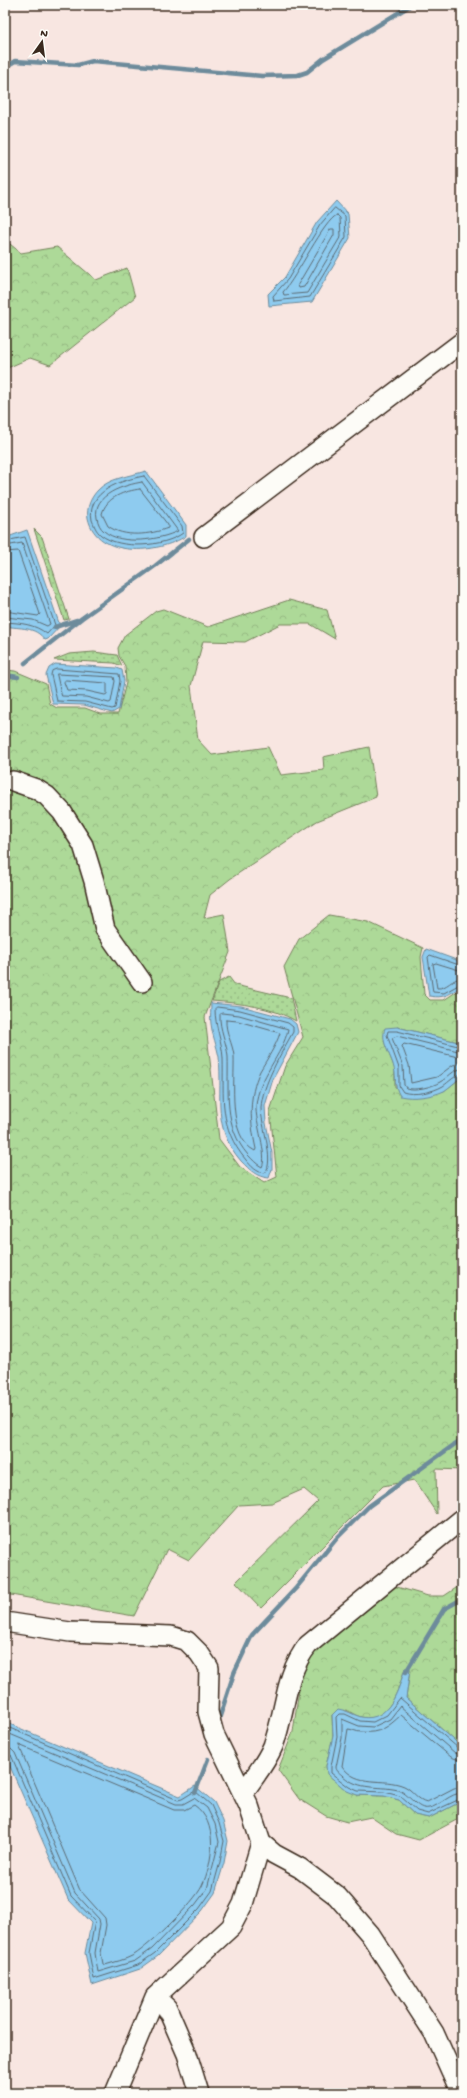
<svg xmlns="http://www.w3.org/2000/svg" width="467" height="2098" font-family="'Gochi Hand',sans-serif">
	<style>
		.grass { fill: url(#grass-dots); stroke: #74825b }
		.forest { fill: url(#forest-crowns); stroke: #74825b }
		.water { fill: #8ecbef; stroke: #6d8b9b }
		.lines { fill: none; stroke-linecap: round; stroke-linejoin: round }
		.shore { stroke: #5c6a72; stroke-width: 1 }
		.stream { stroke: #6d8b9b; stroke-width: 4.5 }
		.minor-casing { stroke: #3b2a1e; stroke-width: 22 }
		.minor { stroke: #fdfcf7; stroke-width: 19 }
	</style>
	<defs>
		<pattern id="grass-dots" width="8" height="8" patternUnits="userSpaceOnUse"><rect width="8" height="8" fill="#add998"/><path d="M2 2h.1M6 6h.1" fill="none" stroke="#96ba83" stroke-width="1.8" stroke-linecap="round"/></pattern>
		<pattern id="forest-crowns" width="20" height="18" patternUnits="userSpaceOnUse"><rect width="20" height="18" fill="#add998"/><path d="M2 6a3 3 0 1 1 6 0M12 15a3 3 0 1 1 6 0" fill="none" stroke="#96ba83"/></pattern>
	</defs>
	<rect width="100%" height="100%" fill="#f8e6e1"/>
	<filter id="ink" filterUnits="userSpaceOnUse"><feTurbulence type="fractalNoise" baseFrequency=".025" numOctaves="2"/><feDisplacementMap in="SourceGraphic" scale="8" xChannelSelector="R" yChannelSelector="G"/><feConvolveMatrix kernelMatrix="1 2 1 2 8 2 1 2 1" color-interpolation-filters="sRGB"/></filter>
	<g filter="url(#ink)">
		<path class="grass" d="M34,529l8,8 27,82 -5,1z
			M94,652l23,3 5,11 -8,-3 -60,-3 15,-6z
			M229,977l6,8 56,13 5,23c-24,-14 -56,-18 -84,-20l7,-19z"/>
		<path class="forest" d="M5,240l16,13 36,-6 39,33 31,-12 8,29 -85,68 -20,-7 -25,11z
			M289,600l38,10 8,29 -25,-15h-30l-35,18 -42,-1 -12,45 7,54 14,15 56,-8 13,28 43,-5 -1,-13 46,-10 7,50 -59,24 -87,58 -20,16 -6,23 20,-4 6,38 -25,65 14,122 21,28 24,16 13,-6 -7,-66 15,-45 18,-29 -19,-70 15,-28 30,-24 39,7 55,26 -2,9 3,37 6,6h14l18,-12v55l-65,-16 -13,14 11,28v18l49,4 18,-14v393l-26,-1 1,45 -23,-34 -31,6 -122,122 -25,-26 82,-81 -14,-12 -32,14 -33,2 -50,55 -22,-11 -33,67 -129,-22v-924l10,1 31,13 4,20 7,4h28l16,6h17l8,-31 -1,-17 -6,-10 -1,-8 7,-13 31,-24 7,-2 45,18z
			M462,1584v163l-56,-49 4,-28 -5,-2c-6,20 -16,57 -44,49 -5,-1 -10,-5 -15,-7l-14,5 1,22 -7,29 31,29 27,1 15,4 16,15 14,3 33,-17v16l-43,23 -23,-6 -25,-17 -24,5 -21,-6 -27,-17 -21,-29 15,-38 9,-63 10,-17 78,-67 38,11h16z"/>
		<path class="water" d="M336,201l12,13 2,24 -38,64 -43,4 -1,-12 17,-17 32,-55z
			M146,471l40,54v11c-28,18 -89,23 -98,-18 -2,-10 3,-21 10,-28 11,-12 32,-14 48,-19z
			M27,530l33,96 -12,13 -3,1c-10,-14 -25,-11 -40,-14v-88z
			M55,664l62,4 5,2 2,11 -5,28 -7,4 -28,-8 -31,-1 -7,-29 3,-7z
			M426,949l36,13v24c-12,8 -18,13 -33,10l-6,-39z
			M211,1003l30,3 49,13 6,5 2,8 -25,47 -8,27 1,17 6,30v16l-3,9c-13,-1 -19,-8 -28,-17 -30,-35 -18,-63 -22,-104 -2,-11 -7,-22 -8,-33 -1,-7 0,-14 0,-21z
			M397,1027l65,16v34c-6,4 -12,10 -18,14 -13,6 -31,8 -44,5 -7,-12 -3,-17 -6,-28 -3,-14 -14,-25 -9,-40z
			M405,1668l5,1 -4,29 56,49v54l-33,17 -14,-3 -16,-15 -15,-4 -27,-1 -10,-4 -20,-17 -1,-8 7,-30 -1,-21 6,-6c9,1 15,6 23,8 29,6 38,-29 44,-49z
			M5,1722l175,74 15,-10 19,16 9,19 5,20 -4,22 -9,30 -13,18 -44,45 -18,13 -48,16 -7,-32 6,-30 -23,-24 -63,-144z"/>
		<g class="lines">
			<path class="shore" d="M335,208l10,8 1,21 -36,60 -36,4 -1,-5 15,-17 32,-54z
				M337,215l3,3 1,18 -34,57 -23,2 -1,-3c14,-15 41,-72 54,-77z
				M331,229h3v6l-30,52 -5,1 -1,-3z
				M144,476l38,50 1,7c-19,14 -63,17 -82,2 -5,-4 -7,-10 -9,-15 -6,-29 30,-40 52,-44z
				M142,482l36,49c-18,9 -57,15 -74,0 -4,-3 -6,-8 -7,-13 -5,-24 28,-33 45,-36z
				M140,489l28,36v3c-18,7 -44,10 -60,-2l-6,-12c4,-17 23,-23 38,-25z
				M5,541l20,-4 30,88 -8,9c-12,-10 -27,-11 -42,-12
				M5,546l17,-3 28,81 -3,2 -14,-6 -28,-3
				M5,552l13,-1 22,63 -2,2 -33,-5
				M57,669l62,5 1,7 -5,27 -3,1 -27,-7 -28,-1 -6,-26 1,-4z
				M57,674l57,3 1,4 -4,21 -2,1 -23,-6 -24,-1z
				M66,680l41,3v11l-2,1 -18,-4 -20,-1 -3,-8z
				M462,966l-32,-11 -2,2 5,35 11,1 18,-10
				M462,971l-26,-8 -3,1 4,24c10,1 15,-10 25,-10
				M217,1007l23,3 48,13 5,4v5c-11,20 -31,53 -32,76 0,16 14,53 4,65 -8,0 -14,-7 -19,-13 -28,-33 -22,-63 -23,-102 -1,-17 -8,-31 -8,-49z
				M222,1013l17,2 49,14c-5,26 -30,48 -32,77 -1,15 12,50 6,61 -6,-3 -10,-8 -14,-12 -25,-29 -19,-63 -20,-98 -1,-14 -9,-28 -8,-42z
				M226,1020l12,1 42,12c-4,13 -13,26 -20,38 -12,26 -10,51 -4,78l-1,2c-28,-14 -20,-69 -21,-95 -1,-12 -9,-24 -8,-36z
				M462,1047l-65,-16h-9l-1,4 12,33v18l4,6c11,4 30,0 40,-6 6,-4 12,-11 19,-12
				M462,1052l-65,-16 -5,2 11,28 1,19 2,3c9,3 26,-1 34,-6 8,-4 13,-13 22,-13
				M462,1058l-58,-14 -2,2 7,19 2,18 26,-6 16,-12 9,-2
				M5,1726l173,74 4,-1 13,-8 16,14 8,18 5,18 -4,21 -8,29 -13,18 -44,44 -17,12 -44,14 -5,-26 6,-32 -24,-25 -60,-141 -6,-2
				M5,1732l171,72h7l11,-6 13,10 8,16 4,18 -12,47 -12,16 -43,44 -17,12 -37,11 -3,-19 5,-29 -1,-5 -24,-26 -60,-140 -4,-4 -6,-2
				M19,1745l155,65h10l10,-5c25,17 19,57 8,81 -8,17 -52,59 -68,69 -9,5 -20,7 -29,10l-2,-1 -2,-11 5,-28 -1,-7 -25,-28z
				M462,1750l-4,-2 -58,-50 -13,17 -14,7 -13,-1 -15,-7h-6l-3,3 1,20 -6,29v7l18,14 9,4 26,1 16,4 17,15 11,3 34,-16
				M462,1755l-7,-2 -55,-47 -10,13 -17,8 -14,-1 -17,-7v19l-6,29c0,4 4,6 7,9 18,15 33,9 55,14 11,3 19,21 31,18 11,-2 21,-15 33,-15
				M462,1761l-11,-4 -50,-42c-13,12 -21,19 -40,17 -5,0 -9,-3 -13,-3l-6,37c15,22 41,11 62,20 9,4 13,14 23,16l27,-14 8,-1"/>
			<path class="stream" d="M5,67l10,-6 63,4 15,-4 169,15 36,-1 9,-3 16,-13 88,-54
				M55,627l22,-7
				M25,663l57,-45 73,-52 34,-27
				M5,675l13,2
				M406,1672l38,-63 18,-10
				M218,1722l16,-49 18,-38 44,-47 41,-50 32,-32 93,-67
				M195,1793l13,-34"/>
			<g class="minor-casing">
				<path id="minor" d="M204,537l258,-195
					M13,781l23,8 11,7 15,16 21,33 11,36 11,48 37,53
					M5,1622l65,10 101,4 16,5 12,12 10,15 -1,44 6,22 35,72 12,37 13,11 26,14 37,28 33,38 64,99 27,60
					M243,1793c10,-14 23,-30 30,-47 13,-34 11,-71 35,-101l154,-126
					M155,1997l12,11 20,46 12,39
					M115,2093l40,-96 76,-70 12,-23 18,-61"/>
			</g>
			<use href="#minor" class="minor"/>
		</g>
	</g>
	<rect width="467" height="2098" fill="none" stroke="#fdfcf7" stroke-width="20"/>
	<rect x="10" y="10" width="447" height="2078" fill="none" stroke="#3b2a1e" stroke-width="1.5" filter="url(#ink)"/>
	<g transform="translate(42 42) rotate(14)" stroke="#fdfcf7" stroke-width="3" paint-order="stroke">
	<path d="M0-3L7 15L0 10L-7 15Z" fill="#3b2a1e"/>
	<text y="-6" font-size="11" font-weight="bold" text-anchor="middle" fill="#3b2a1e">N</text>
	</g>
</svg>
